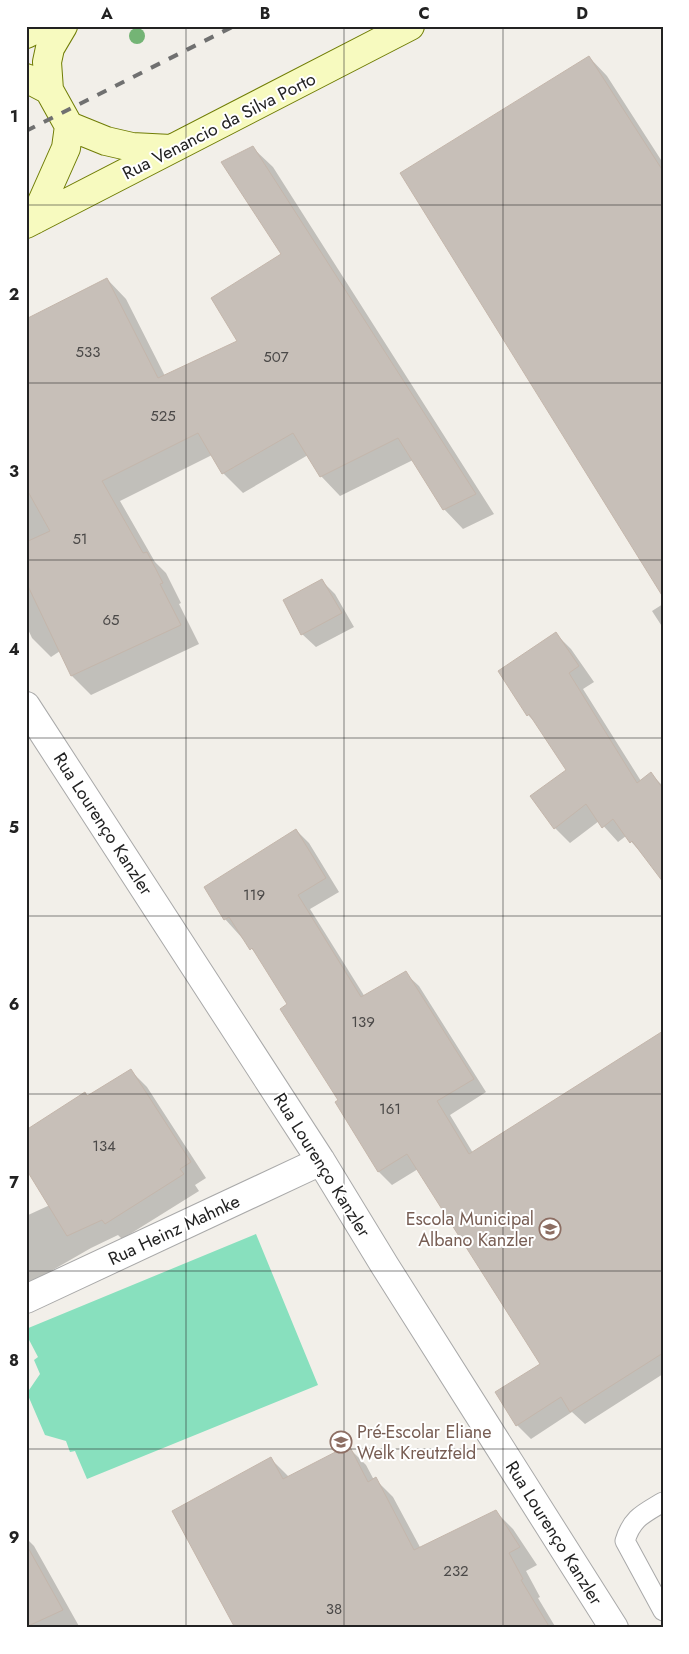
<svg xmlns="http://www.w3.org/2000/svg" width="689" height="1654" font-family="Jost,sans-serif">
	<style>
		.pitch { fill: #88e0be }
		.shadow { fill: #0003 }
		.building { fill: #c7bfb8; stroke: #c4b6ab }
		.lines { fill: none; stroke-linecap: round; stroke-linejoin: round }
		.lane-casing { stroke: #a9a9a9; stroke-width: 21 }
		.street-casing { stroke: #a9a9a9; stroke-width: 30 }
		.secondary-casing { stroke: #707d05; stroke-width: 30 }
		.lane { stroke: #fff; stroke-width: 19 }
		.street { stroke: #fff; stroke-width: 28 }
		.secondary { stroke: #f7fabf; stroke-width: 28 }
		.rail { stroke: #707070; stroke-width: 4; stroke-dasharray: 10 10; stroke-linecap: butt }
		.tree { fill: #74b475 }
		.grid { fill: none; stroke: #222; stroke-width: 1; stroke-opacity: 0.55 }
		.labels { text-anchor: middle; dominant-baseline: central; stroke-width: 4; stroke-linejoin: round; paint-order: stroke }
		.number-label { font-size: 15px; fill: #4b4948 }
		.street-label { font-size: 18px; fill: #222; stroke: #fff }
		.education-label { font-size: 18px; fill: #785e54; stroke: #fff; text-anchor: end }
		.neatline { fill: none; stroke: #222; stroke-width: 2 }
		.grid-label { font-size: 16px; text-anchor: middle; font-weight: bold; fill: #222 }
	</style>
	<rect width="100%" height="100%" fill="#f2efe9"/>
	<path class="pitch" d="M256,1234l62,151 -231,94 -12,-28 -5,1 -4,-11 -21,-6 -18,-42 13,-19 -6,-14 4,-3 -12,-23v-5z"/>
	<path class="shadow" d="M589,57l18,19 56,87v432z
		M253,148l20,19 221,347 -31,15 -19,-20 -31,-49 -73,36 -19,-20 -13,-21 -65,38 -20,-20 -11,-18 -92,46 35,61 11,11 15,30 -2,1 20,40 -108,51 -19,-19 -12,-25 -9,6 -19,-19 -6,-13v-304l81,-42 19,20 39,77 74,-35 43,-87z
		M322,581l13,13 19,33 -38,20 -14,-13z
		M663,604v24l-11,-17z
		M556,634l15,15 23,33 -11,7 58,92 10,-7 12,12v93l-17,-21 -20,-22 -8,6 -19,-21 -29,22 -15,-15 13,-58 -30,-45 -10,-10z
		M296,830l13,13 30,49 -29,17 55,88 40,-24 14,13 67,106 -36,23 23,38 190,-120v341l-78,50 -13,-12 -41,27 -14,-14 -20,-33 44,-28 -123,-195 -26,16 -13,-13 -43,-70 3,-2 -50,-95 -29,-47 -35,-39z
		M131,1071l16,16 59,91 -11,7 4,6 -77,48 -4,-4 -27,13 -40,23 2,3 -27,12v-70l24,-11 35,-111 3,3z
		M348,1447l18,18 8,15 1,-1 18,18 28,52 74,-38 18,18 24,36 -11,6 14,26 -2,1 18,30h-320l35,-169 18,18z
		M26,1538l8,8 46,82h-54z"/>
	<path class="building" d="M589,56l74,115v426l-263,-424z
		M253,146l223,348 -33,16 -45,-72 -78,39 -27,-44 -71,41 -24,-41 -96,48 41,72 4,-1 16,31 -3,1 21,41 -110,51 -45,-94v-40l24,-11 -24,-43v-169l81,-41 51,100 79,-37 -26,-43 70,-44 -60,-92z
		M322,579l20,34 -41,22 -18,-35z
		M556,632l23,34 -10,7 68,110 14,-11 12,17v93l-31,-41 -2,2 -17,-24 -11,9 -16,-24 -32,25 -24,-33 36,-26 -37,-56 -2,2 -29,-45z
		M296,829l30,49 -28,17 63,102 45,-26 68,108 -37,22 32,53 194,-123v322l-93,59 -9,-15 -45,29 -21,-34 45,-28 -133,-210 -29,18 -43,-70 3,-2 -58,-91 7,-5 -35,-56 -2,2 -21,-33 -5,3 -20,-33z
		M131,1069l60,93 -11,7 4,5 -79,50 -3,-4 -35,16 -41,-67v-39l59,-38 2,4z
		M349,1445l19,37 8,-5 38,73 82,-40 24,37 -11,6 14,26 -2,1 29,48h-315l-63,-117 99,-54 12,22z
		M26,1544l37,66 -37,17z"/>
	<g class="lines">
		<g class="lane-casing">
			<path id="lane" d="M663,1502c-20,12 -31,16 -38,39l38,70"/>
		</g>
		<g class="street-casing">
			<path id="street" d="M26,706l295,455 64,105 229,362
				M26,1299l295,-138"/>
		</g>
		<g class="secondary-casing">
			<path id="secondary" d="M26,34l16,-8
				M26,78l23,12
				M69,126l37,15 26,6 39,2
				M34,220l32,-72 3,-22 -20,-36 -2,-28 3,-14 13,-22
				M26,224l384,-198"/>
		</g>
		<use href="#lane" class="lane"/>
		<use href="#street" class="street"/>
		<use href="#secondary" class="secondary"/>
		<path class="rail" d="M26,131l208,-105"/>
	</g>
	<circle class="tree" cx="137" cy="36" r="8"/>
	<path class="grid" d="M186,26v1602M344,26v1602M503,26v1602M26,205h637M26,383h637M26,560h637M26,738h637M26,916h637M26,1094h637M26,1271h637M26,1449h637"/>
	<defs>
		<g id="school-ring" transform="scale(1.125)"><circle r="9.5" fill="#fff" stroke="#8d6e63" stroke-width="1.5"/><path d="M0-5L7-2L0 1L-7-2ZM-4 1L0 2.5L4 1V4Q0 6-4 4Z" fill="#8d6e63"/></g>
	</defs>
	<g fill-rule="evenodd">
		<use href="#school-ring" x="550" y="1229"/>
		<use href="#school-ring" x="341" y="1442"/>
	</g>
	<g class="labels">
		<g class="number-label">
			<text x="88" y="352">533</text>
			<text x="276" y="357">507</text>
			<text x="163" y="416">525</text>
			<text x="80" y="539">51</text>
			<text x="111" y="620">65</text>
			<text x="254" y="895">119</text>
			<text x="363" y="1022">139</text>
			<text x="390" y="1109">161</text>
			<text x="104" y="1146">134</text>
			<text x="456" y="1571">232</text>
			<text x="334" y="1609">38</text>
		</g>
		<g class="street-label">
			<text transform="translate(219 126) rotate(-27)">Rua Venancio da Silva Porto</text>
			<text transform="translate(103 824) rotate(57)">Rua Lourenço Kanzler</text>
			<text transform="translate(322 1165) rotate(58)">Rua Lourenço Kanzler</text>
			<text transform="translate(174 1230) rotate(-25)">Rua Heinz Mahnke</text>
			<text transform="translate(554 1533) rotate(58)">Rua Lourenço Kanzler</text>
		</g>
		<g class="education-label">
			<text x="534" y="1219">Escola Municipal<tspan x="534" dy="21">Albano Kanzler</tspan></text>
			<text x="357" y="1432" text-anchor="start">Pré-Escolar Eliane<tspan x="357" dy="21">Welk Kreutzfeld</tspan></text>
		</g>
	</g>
	<rect width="689" height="1654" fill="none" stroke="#ffffff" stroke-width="55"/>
	<rect x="28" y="28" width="634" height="1598" class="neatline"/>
	<g class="grid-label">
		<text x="107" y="19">A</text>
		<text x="265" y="19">B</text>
		<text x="424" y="19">C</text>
		<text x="582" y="19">D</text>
		<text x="14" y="122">1</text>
		<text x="14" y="300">2</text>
		<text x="14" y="477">3</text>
		<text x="14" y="655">4</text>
		<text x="14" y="833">5</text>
		<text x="14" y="1010">6</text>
		<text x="14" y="1188">7</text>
		<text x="14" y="1366">8</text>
		<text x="14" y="1543">9</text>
	</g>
</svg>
